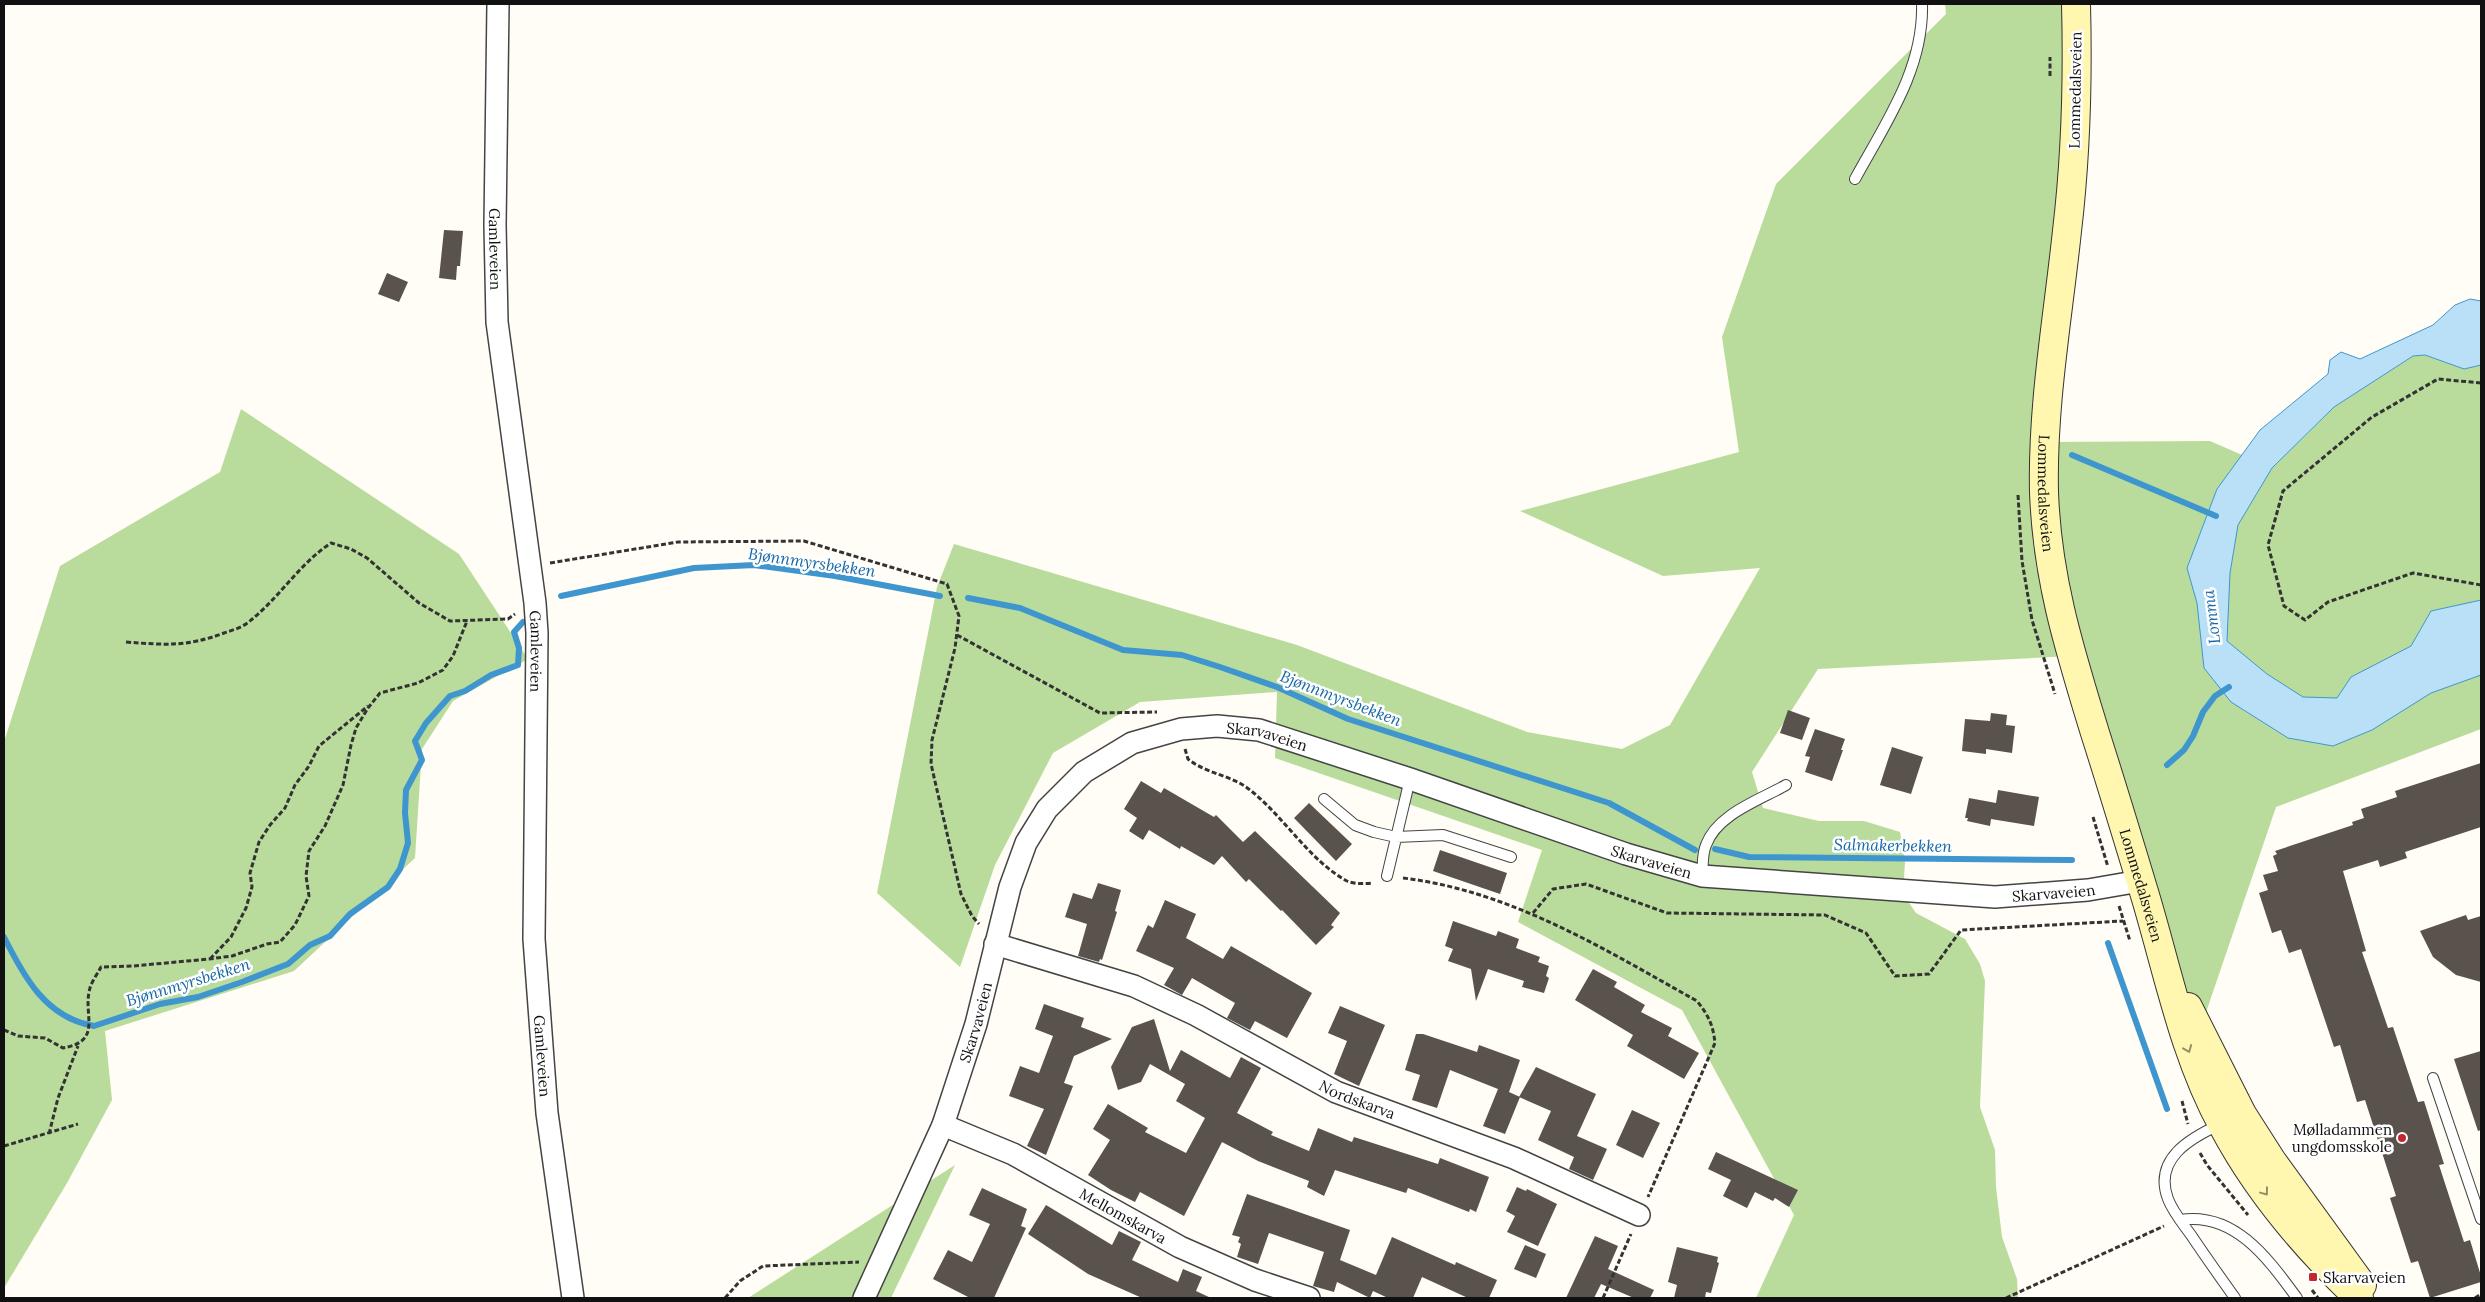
<svg xmlns="http://www.w3.org/2000/svg" width="2485" height="1302" font-family="Lora,serif">
	<style>
		.forest { fill: #b9dc9c }
		.water { fill: #b9e0f7; stroke: #3f96cf }
		.lines { fill: none; stroke-linecap: round; stroke-linejoin: round }
		.stream { stroke: #3f96cf; stroke-width: 6 }
		.building { fill: #5a524d }
		.service-casing { stroke: #444; stroke-width: 12 }
		.minor-casing { stroke: #444; stroke-width: 24 }
		.secondary-casing { stroke: #333; stroke-width: 30 }
		.path { stroke: #333; stroke-width: 3; stroke-dasharray: 5 2.5; stroke-linecap: butt }
		.service { stroke: #fff; stroke-width: 10 }
		.minor { stroke: #fff; stroke-width: 21 }
		.secondary { stroke: #fff6b0; stroke-width: 28 }
		.oneway { stroke: #948f68 }
		.poi-dot { fill: #c4262e; stroke: #fff; stroke-width: 2 }
		.labels { text-anchor: middle; dominant-baseline: central; stroke-width: 5; stroke-linejoin: round; paint-order: stroke }
		.street-label { font-size: 15px; fill: #111; stroke: #fff }
		.poi-label { font-size: 15px; fill: #111; stroke: #fff; text-anchor: end }
		.water-label { font-size: 16px; font-style: italic; fill: #1768a6; stroke: #fff }
	</style>
	<rect width="100%" height="100%" fill="#fffdf5"/>
	<path class="forest" d="M1945,4h129l-30,438 166,-1 62,27 62,-61 79,-51 12,-1 39,14 17,-4v364l-205,78 -76,223 -57,-141 -72,-233 -253,13 -66,103 11,36 56,13h45l36,11 5,30 -2,32 13,19 49,26 15,25 5,17 -5,126 15,43 1,37 6,50 15,42 1,19h-262l38,-83 -112,-205 -164,-88 24,-72 -267,-92 2,-66 -137,10 -87,51 -58,112 -35,102 -83,-74 60,-306 17,-43 343,101 230,87 95,17 48,-24 90,-157 -97,8 -143,-65 219,-59 -17,-115 54,-153 170,-170z
		M241,409l218,145 69,105 -75,42 -31,48 -7,109 -121,113 -189,60 7,69 -45,83 -63,105v-546l56,-176 160,-94z
		M955,1165l-64,133h-143z"/>
	<path class="water" d="M2470,299l11,2v64l-17,4 -39,-14 -12,1 -79,51 -62,61 -34,57 -8,48 -3,68 40,33 36,23 34,1 14,-21 60,-31 20,-35 50,-11v75l-50,18 -59,37 -39,16 -45,-8 -57,-36 -27,-34 -7,-65 -10,-35 30,-79 43,-59 68,-56 2,-14 11,-8 19,7 73,-34 22,-20z"/>
	<g class="lines">
		<path class="stream" d="M2072,455l144,61
			M561,596l133,-28 60,-3 81,11 105,20
			M968,598l52,10 103,42 59,5 38,12 57,20 71,32 261,84 86,47
			M2167,765l17,-15 9,-14 10,-24 12,-16 14,-9
			M1715,849l34,8 323,3
			M4,937c20,40 42,81 90,89l66,-22 38,-7 44,-15 46,-18 22,-19 20,-9 20,-22 38,-27 12,-18 8,-26 -3,-30 1,-23 16,-30 -7,-19 11,-18 24,-27 15,-5 26,-16 27,-10 1,-17 -5,-16 9,-10
			M2108,943l59,166"/>
	</g>
	<path class="building" d="M444,230l19,1 -3,35h-3l-1,14 -17,-2z
		M387,273l21,9 -9,20 -21,-8z
		M1788,710l22,8 -8,22 -22,-7z
		M1991,713l16,2 -1,10 9,1 -3,27 -26,-4v5l-24,-3 3,-32 25,2z
		M1815,729l30,10 -4,11h2l-11,31 -27,-9 5,-15 -5,-1z
		M1892,747l31,10 -12,37 -31,-9z
		M2481,763v64l-76,25 2,6 -27,9 -2,-7 -35,11 23,80 -4,1 26,76 5,-1 25,75 6,-1 20,63 -5,1 25,77 6,-2 11,36v6l-51,16 -12,-37 -7,2 -21,-65 6,-2 -31,-96 -8,2 -17,-57 -6,2 -33,-98 -12,4 -8,-23 -9,3 -13,-40 9,-3 -5,-15 15,-4 -5,-15 4,-2 -2,-3 78,-26 -1,-3 12,-4 -3,-9 36,-12 -2,-6z
		M1141,781l20,12 3,-5 50,29 2,-2 27,27 12,-11 85,82 -9,12 3,2 -18,18 -34,-35 -1,1 -32,-32 -3,3 -24,-26 -8,9 -33,-19 -1,3 -31,-19 -6,10 -14,-9 8,-13 -13,-9z
		M1998,790l41,7 -5,29 -43,-7 -1,7 -23,-5 1,-3h-3l4,-20 27,5z
		M1309,803l43,41 -16,17 -42,-43z
		M1440,850l67,23 -7,21 -67,-23z
		M1098,883l23,7 -6,21 2,1 -15,48 -2,-1 -1,3 -21,-6 9,-32 -22,-7 8,-24 19,6z
		M1165,900l31,14 -10,24 37,21 8,-13 81,47 -25,45 -32,-17 -5,9 -23,-12 8,-15 -43,-25 -10,17 -18,-10 10,-17 -38,-17 12,-26 5,3z
		M2466,915l2,5 13,-4v66l-25,-7 -23,-18 -13,-26z
		M1453,921l43,15 2,-5 21,8 -3,9 24,9 -2,5 11,4 -3,10 3,2 -5,15 -22,-6 2,-6 -36,-12 -12,32 -5,-32 -23,-8 5,-12 -8,-3z
		M1593,969l24,13 -3,5 31,18 -4,7 31,16 -4,8 31,17 -15,26 -57,-33 6,-11 -58,-35z
		M1044,1004l40,14 -3,9 31,12 -38,17 -10,27 9,3 -27,69 -19,-9 17,-37 -35,-13 11,-30 19,7 14,-37 -18,-7z
		M1340,1006l45,19 -26,61 -25,-12 13,-33 -19,-8z
		M1154,1019l16,52 11,-21 49,28 11,-21 20,11 -24,45 36,19 -2,3 38,16 9,-23 34,14 2,-5 84,27 2,-6 49,19 -13,35 -6,-3 -1,3 -61,-24 -2,5 -71,-23 -11,26 -17,-9 2,-6 -51,-20 -36,-19 -38,74 -44,-24 -5,10 -24,-12 -23,-15 22,-35 -17,-11 15,-25 40,24 -3,4 41,21 19,-35 -29,-17 9,-17 -35,-20 -9,18 -23,8 -7,-23 21,-40z
		M1416,1034h7l54,18 2,-7 41,15 -11,32 11,5 -15,37 -22,-8 15,-37 -48,-19 -13,38 -25,-8 8,-25 -15,-5z
		M2481,1051v79l-3,1 -24,-72z
		M1536,1067l60,27 -19,42 30,13 -14,31 -24,-11 5,-12 -36,-17 13,-29 -32,-14z
		M1632,1110l28,13 -17,35 -27,-13z
		M1716,1152l82,38 -9,17 -14,-9 -2,3 -18,-9 -8,16 -24,-12 8,-16 -23,-11z
		M1517,1187l9,4 1,-2 30,15 -19,42 -31,-14 8,-16 -9,-5z
		M982,1188l45,21 -6,17 5,2 -32,70h-24l-37,-19 15,-29 24,12 18,-38 -21,-9z
		M1247,1194l103,36 -10,30 36,15 16,-38 63,28 1,-3 41,18 -8,18h-21l-46,-21 -9,21h-25l-15,-7 -3,7 -33,-16 -3,10 -21,-6 11,-34 -55,-19 -11,31 -21,-7 4,-13 -3,-2 2,-5 -8,-2z
		M1046,1205l66,40 7,-14 22,11 -9,18 46,22 5,-13 19,8 -6,14 15,7h-69l-54,-24 -60,-40z
		M1595,1236l23,10 -10,23 46,21 -4,8h-16l-33,-14 -7,14h-28z
		M1525,1245l21,9 -10,24 -22,-9z
		M1677,1247l41,10 -1,5 2,1 -8,30 -5,-1 -1,6h-31l3,-13 -9,-3z"/>
	<g class="lines">
		<g class="service-casing">
			<path id="service" d="M1855,179c30,-55 69,-110 67,-175
				M1324,799l31,26 19,7 22,5 47,-2 68,22
				M1387,876l23,-97
				M1702,876c1,-10 0,-22 4,-31 11,-31 54,-45 80,-60
				M2433,1078l48,141
				M2221,1124c-31,14 -68,35 -53,75 5,13 15,25 23,36 14,21 29,42 44,63
				M2180,1220c55,-9 89,40 117,78"/>
		</g>
		<g class="minor-casing">
			<g id="minor">
				<path id="s1" d="M498,4l-3,221 2,97 38,281 2,30 -3,306 13,174 26,185"/>
				<path id="s2" d="M995,944l139,42 62,29 140,77 178,66 125,57"/>
				<path id="s3" d="M943,1125l70,29 167,93 75,33 54,18"/>
				<path id="s4" d="M864,1298l79,-173 33,-101 34,-137 16,-44 21,-34 37,-37 48,-29 49,-14 36,-3 42,4 151,49 216,75 76,22 293,21 93,-7 52,-9"/>
			</g>
		</g>
		<g class="secondary-casing">
			<g id="secondary">
				<path id="s5" d="M2076,4c2,76 0,151 -9,227 -9,86 -25,174 -23,261 3,87 26,159 51,241 17,53 33,106 49,159 24,79 39,161 79,234 34,64 83,122 136,172"/>
				<path d="M2188,1007l54,107 30,47 90,124"/>
			</g>
		</g>
		<path class="path" d="M2050,76v-19
			M2481,383l-43,-4 -66,38 -89,74 -15,54 16,61 21,14 23,-18 85,-29 68,12
			M2018,495l4,66 10,59 23,74
			M550,563l128,-21 126,-1 143,43 12,32 -4,32 -23,92 -1,24 30,130 11,22 7,8
			M957,635l143,78 57,-1
			M126,642c39,3 61,5 98,-9 9,-3 20,-6 27,-13 29,-23 48,-56 80,-77l20,6 16,9 52,45 31,18 58,-2 7,-5
			M1185,749l3,10c19,15 39,15 58,28 36,26 62,73 101,94 6,3 19,3 26,2
			M2093,817l15,50
			M1403,878c108,13 201,71 294,123 11,14 16,23 18,42l-67,154
			M2119,906l11,35
			M1533,913l20,-24 33,-5 81,29 158,2 41,18 29,43 34,-2 32,-44 162,-9
			M210,959l21,-22 15,-29 6,-21 -2,-14 9,-31 11,-17 15,-17 10,-23 14,-19 10,-20 49,-40
			M4,1030l14,6 27,2 18,10c41,-7 19,-34 27,-60 2,-7 8,-15 11,-21l32,-1 76,-7 23,-3 35,-12 13,-2 15,-17 14,-29 -3,-20 3,-25 16,-25 18,-41 8,-40 5,-17 12,-20 12,-15 38,-10 25,-13 10,-14 14,-35
			M2182,1101l6,23
			M49,1134l9,-36 20,-52
			M4,1146l74,-22
			M2200,1153l7,12 41,50
			M2312,1290l6,8
			M725,1298l15,-17 23,-15 96,-4
			M1603,1298l28,-64
			M2006,1298l158,-72
			M2475,1298l6,-4"/>
		<use href="#service" class="service"/>
		<use href="#minor" class="minor"/>
		<use href="#secondary" class="secondary"/>
	</g>
	<defs><path id="oneway-chevron" d="M-2-3.5L2.5 0L-2 3.5" fill="none" stroke-width="1.6" stroke-linecap="round" stroke-linejoin="round" transform="scale(1.25)"/></defs>
	<g class="oneway">
		<use href="#oneway-chevron" transform="translate(2188 1049) rotate(68)"/>
		<use href="#oneway-chevron" transform="translate(2265 1192) rotate(53)"/>
	</g>
	<g class="poi-dot">
		<circle cx="2402" cy="1138" r="5"/>
		<rect x="2308" y="1272" width="10" height="10" rx="2.5"/>
	</g>
	<g class="labels">
		<g class="street-label">
			<text transform="translate(2075 90) rotate(-89)">Lommedalsveien</text>
			<text stroke="none"><textPath href="#s1" startOffset="245">Gamleveien</textPath></text>
			<text stroke="none"><textPath href="#s5" startOffset="491">Lommedalsveien</textPath></text>
			<text stroke="none"><textPath href="#s1" startOffset="650">Gamleveien</textPath></text>
			<text stroke="none"><textPath href="#s4" startOffset="771">Skarvaveien</textPath></text>
			<text stroke="none"><textPath href="#s4" startOffset="1176">Skarvaveien</textPath></text>
			<text stroke="none"><textPath href="#s5" startOffset="896">Lommedalsveien</textPath></text>
			<text stroke="none"><textPath href="#s4" startOffset="1581">Skarvaveien</textPath></text>
			<text stroke="none"><textPath href="#s4" startOffset="298">Skarvaveien</textPath></text>
			<text stroke="none"><textPath href="#s1" startOffset="1055">Gamleveien</textPath></text>
			<text stroke="none"><textPath href="#s2" startOffset="396">Nordskarva</textPath></text>
			<text stroke="none"><textPath href="#s3" startOffset="202">Mellomskarva</textPath></text>
		</g>
		<g class="poi-label">
			<text x="2392" y="1129">Mølladammen<tspan x="2392" dy="17">ungdomsskole</tspan></text>
			<text x="2323" y="1277" text-anchor="start">Skarvaveien</text>
		</g>
		<g class="water-label">
			<text transform="translate(812 562) rotate(8)">Bjønnmyrsbekken</text>
			<text transform="translate(2211 617) rotate(-97)">Lomma</text>
			<text transform="translate(1341 698) rotate(21)">Bjønnmyrsbekken</text>
			<text transform="translate(1893 845) rotate(1)">Salmakerbekken</text>
			<text transform="translate(188 982) rotate(-17)">Bjønnmyrsbekken</text>
		</g>
	</g>
	<rect width="2485" height="1302" fill="none" stroke="#111111" stroke-width="10"/>
</svg>
